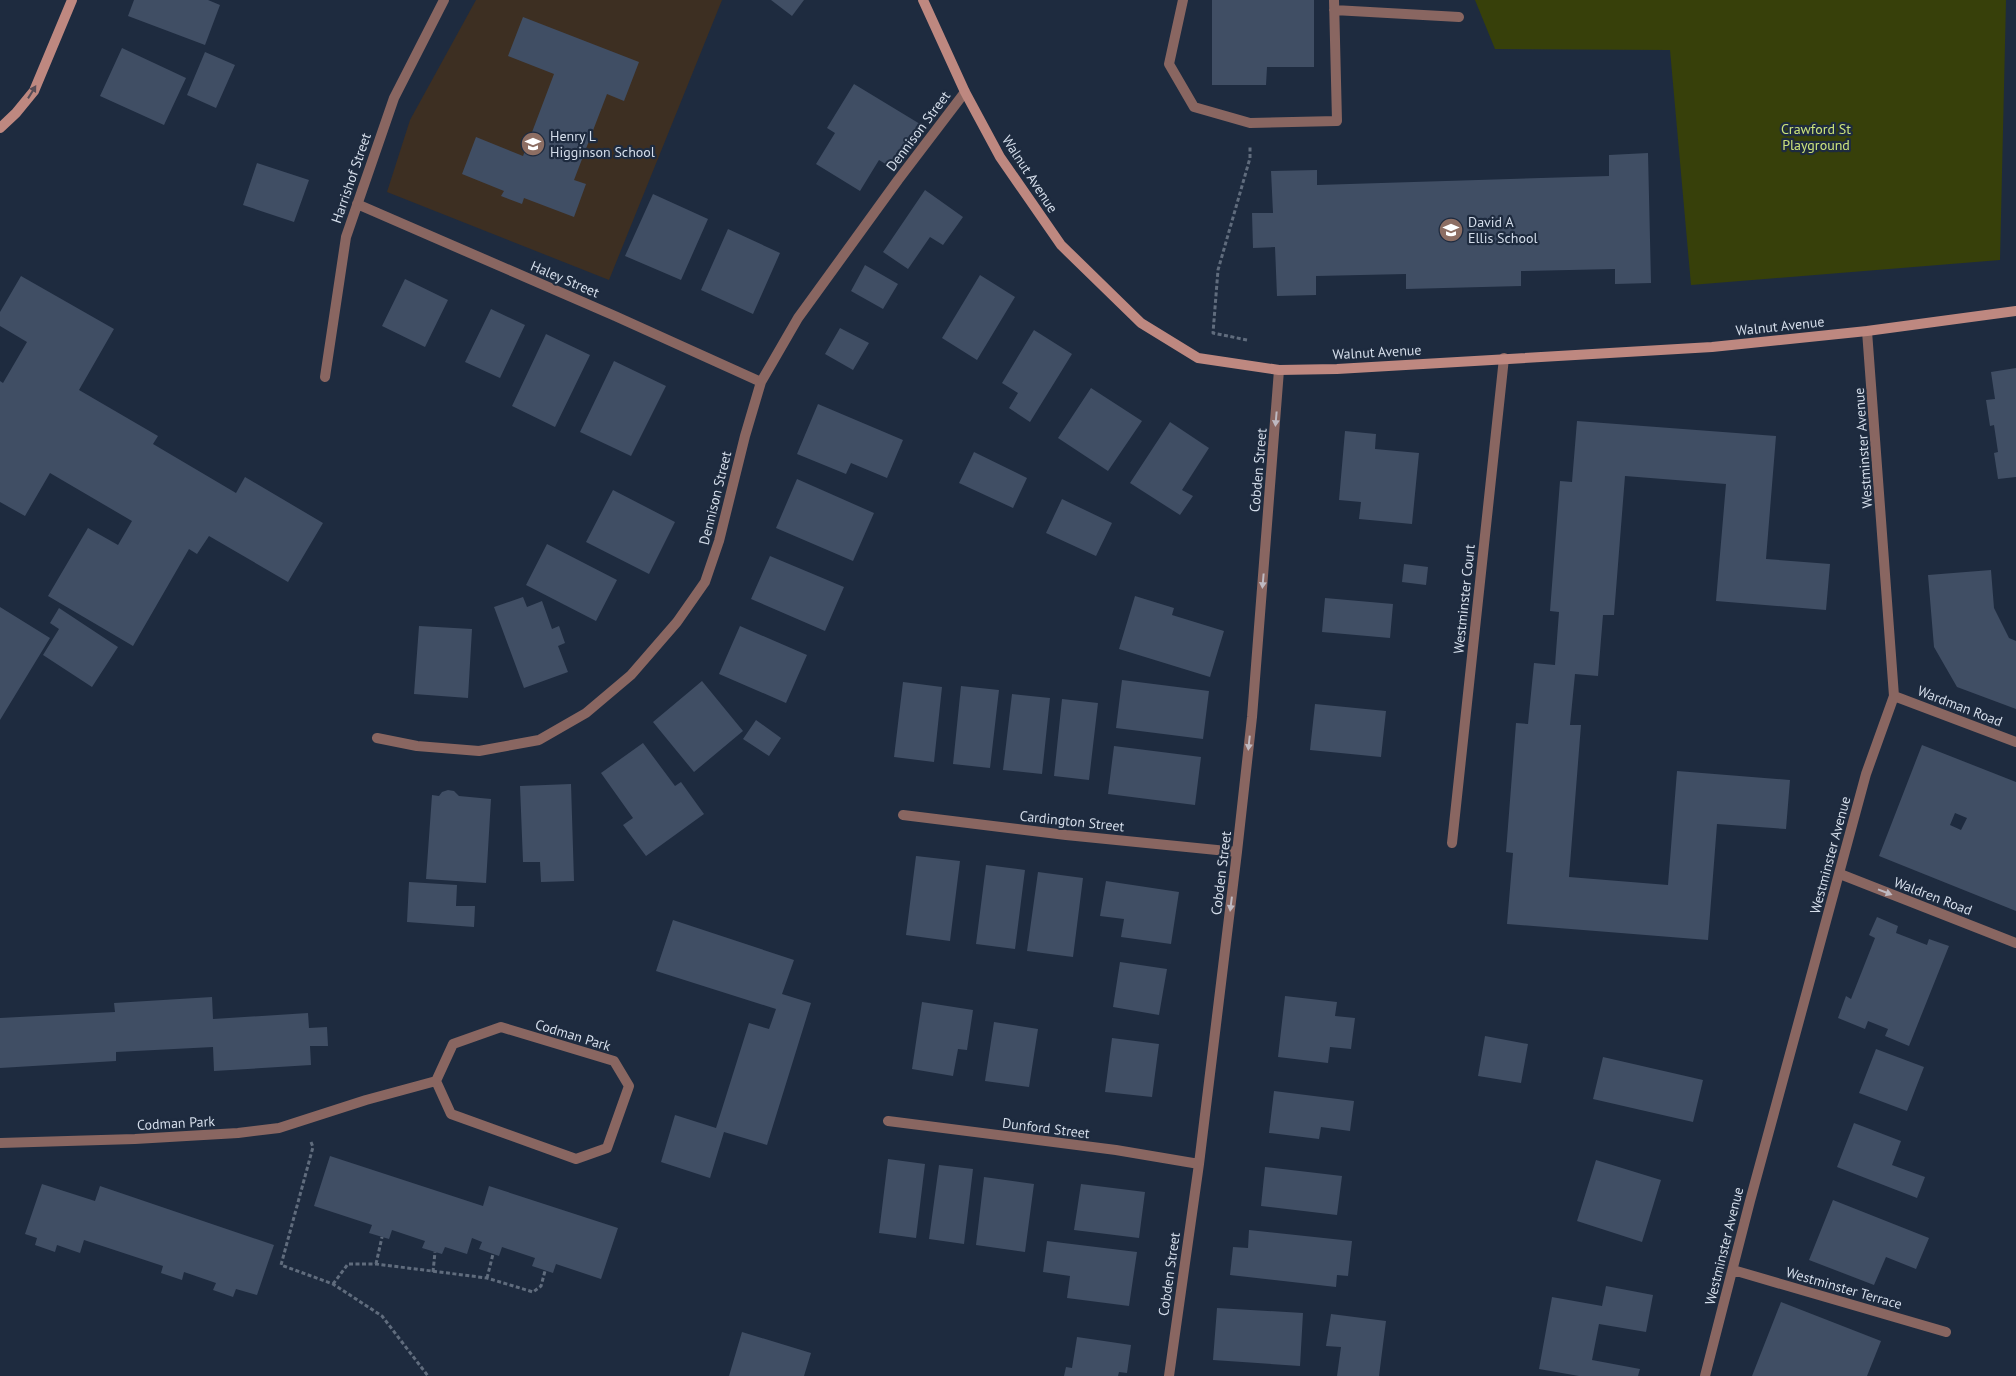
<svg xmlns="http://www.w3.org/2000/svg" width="2016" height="1376" font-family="'PT Sans',sans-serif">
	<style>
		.education { fill: #3d2f22 }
		.green { fill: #37400a }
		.building { fill: #404e64; fill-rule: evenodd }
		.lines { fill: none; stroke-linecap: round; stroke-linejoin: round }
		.path { stroke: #606c7d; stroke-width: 3; stroke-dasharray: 4 2.5; stroke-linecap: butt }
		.lane { stroke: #896661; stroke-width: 10 }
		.street { stroke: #896661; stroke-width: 10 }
		.secondary { stroke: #be8880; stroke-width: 10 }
		.oneway { fill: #564c56 }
		.oneway2 { fill: #beb9c1 }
		.labels { text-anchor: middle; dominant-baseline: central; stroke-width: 4.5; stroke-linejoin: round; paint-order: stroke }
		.park-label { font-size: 14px; fill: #cce37c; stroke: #1e2b3f }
		.street-label { font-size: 14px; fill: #d4ddea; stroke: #1e2b3f }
		.poi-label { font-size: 14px; fill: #d4ddea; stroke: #1e2b3f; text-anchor: start }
	</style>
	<rect width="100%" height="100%" fill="#1e2b3f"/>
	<path class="education" d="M476,0h246l-113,280 -222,-88 23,-72z"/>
	<path class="green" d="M1475,0h531l-6,260 -309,25 -21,-235 -175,-1z"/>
	<path class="building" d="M134,0h74l12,5 -15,40 -77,-29z
		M771,0h33l-12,16z
		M1212,0h102v67h-47l-1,18h-54z
		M523,17l116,45 -15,39 -17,-7 -33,86 12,4 -12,33 -50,-19 -2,6 -21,-8 3,-5 -42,-17 14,-37 47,19 31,-82 -46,-18z
		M122,48l64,30 -22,47 -64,-29z
		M205,52l30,13 -19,43 -29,-13z
		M854,84l66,40 -28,44 -13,-8 -19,31 -44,-27 19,-31 -8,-5z
		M1648,153l3,130 -36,1v-15l-94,2v15l-115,3v-15l-90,2v19l-39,1 -2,-49 -22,1 -1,-35h21l-2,-42 46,-1v15l292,-9v-21z
		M257,163l52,17 -15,42 -51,-17z
		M925,190l38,27 -20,28 -13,-8 -22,32 -25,-17z
		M653,194l55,25 -27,61 -56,-24z
		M728,229l52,24 -27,61 -52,-24z
		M865,265l33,19 -15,25 -32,-18z
		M980,275l35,22 -38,63 -35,-22z
		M21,276l93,53 -35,61 79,46 -5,8 83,49 9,-16 78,46 -35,59 -79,-46 -12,18 -8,-5 -56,97 -85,-50 40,-68 30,17 14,-24 -82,-48 -25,43 -25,-14v-121l3,2 24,-41 -27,-16v-14z
		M405,279l43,21 -23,47 -43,-21z
		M491,309l34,16 -25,53 -35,-16z
		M840,328l29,15 -16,27 -28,-16z
		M1034,330l38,24 -42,68 -21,-14 9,-15 -16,-10z
		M546,334l44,21 -35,72 -43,-21z
		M614,361l52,25 -35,70 -51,-24z
		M2016,368v109l-18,2 -4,-26 4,-1 -4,-27 -4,1 -4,-26 9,-1 -4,-27z
		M1091,388l51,33 -34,50 -50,-33z
		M818,404l85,36 -16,38 -36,-15 -5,11 -49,-20z
		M1577,421l199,15 -10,123 64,5 -4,46 -110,-9 10,-117 -101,-8 -11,139h-11l-5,61 -23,-2 -5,51h11l-12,152 99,8 9,-114 113,9 -4,49 -69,-5 -9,116 -201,-16 6,-71 -7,-1 10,-129 12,1 6,-61 21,2 4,-53 -9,-1 10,-130 12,1z
		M1170,422l39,26 -27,42 11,6 -13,19 -50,-32z
		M1345,431l31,3 -1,15 44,4 -7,71 -53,-5 2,-17 -22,-2z
		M974,452l53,26 -14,30 -54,-25z
		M797,479l77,34 -21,48 -77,-33z
		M613,490l62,32 -26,52 -63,-32z
		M1062,499l50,24 -16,33 -50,-23z
		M547,544l70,36 -21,41 -70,-36z
		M770,556l74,31 -19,44 -74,-32z
		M1404,564l24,3 -2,18 -24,-3z
		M1991,570l3,38 15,30 7,3v68l-59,-22 -23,-40 -6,-72z
		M1135,596l39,12 -2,7 52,16 -14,46 -91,-28z
		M523,597l4,10 15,-6 10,28 7,-3 6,17 -7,3 10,26 -44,16 -30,-81z
		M1325,598l68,6 -3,34 -68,-6z
		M0,607l50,31 -50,82z
		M59,608l59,39 -26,40 -49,-32 16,-26 -9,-6z
		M419,626l53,3 -4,69 -54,-4z
		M740,626l67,29 -21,48 -67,-29z
		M1122,680l87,11 -6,48 -87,-11z
		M702,681l41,50 -49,41 -41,-50z
		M903,682l39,5 -8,75 -40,-5z
		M961,686l38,4 -9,78 -37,-4z
		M1012,694l38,4 -8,76 -39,-4z
		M1062,699l36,4 -9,77 -35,-4z
		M1315,704l71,7 -5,46 -71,-7z
		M756,720l25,18 -12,18 -26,-17z
		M643,743l32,43 6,-4 23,32 -58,42 -23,-31 10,-7 -32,-45z
		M1922,745l94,37v129l-137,-55zM1955,813l12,5 -6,12 -11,-5z
		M1114,746l87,11 -6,48 -87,-11z
		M571,784l3,97 -33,1 -1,-20h-17l-3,-76z
		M448,790l6,1 5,5 32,3 -5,84 -60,-4 6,-84 7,1 3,-4z
		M916,856l44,5 -10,80 -44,-6z
		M986,865l39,5 -10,79 -39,-5z
		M1038,872l45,6 -10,79 -46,-6z
		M1106,881l73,11 -8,52 -50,-7 3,-18 -24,-3z
		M409,882l48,3 -1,21h19l-1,21 -67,-5z
		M1877,917l21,9 -2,7 31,12 2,-6 20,7 -40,100 -24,-10 3,-7 -20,-8 -3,8 -27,-11 8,-22 5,3 24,-61 -6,-3z
		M673,920l121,40 -12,34 29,9 -44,142 -43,-13 -14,46 -49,-16 14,-47 41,13 33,-105 20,6 7,-20 -120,-38z
		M1120,962l47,7 -8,46 -46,-8z
		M1285,996l52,6 -2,14 20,2 -4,31 -21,-2 -2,16 -50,-6z
		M212,997l1,22 95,-6 1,15 18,-1 1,19h-18l1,19 -97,6 -1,-24 -97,5v9l-116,7v-50l115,-6 -1,-9z
		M922,1002l51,8 -6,40 -9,-1 -5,27 -41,-7z
		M994,1022l44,7 -9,58 -44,-6z
		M1485,1036l43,8 -7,39 -43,-7z
		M1112,1038l47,6 -7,53 -47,-5z
		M1876,1049l48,18 -17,44 -48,-18z
		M1603,1057l100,23 -10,42 -100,-23z
		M1274,1091l80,10 -4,30 -29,-4 -2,12 -50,-6z
		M1854,1123l47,18 -9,24 33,12 -8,21 -80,-31z
		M330,1156l153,50 6,-20 129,42 -17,51 -45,-15 -3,9 -21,-7 3,-8 -33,-11 -3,9 -20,-7 3,-7 -10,-4 -5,16 -22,-7 -3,7 -20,-6 3,-7 -33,-11 -3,9 -20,-6 3,-8 -58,-19z
		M888,1159l37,5 -9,74 -37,-5z
		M1596,1160l65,20 -19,62 -65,-21z
		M939,1165l34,4 -9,75 -35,-5z
		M1265,1167l77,9 -5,39 -76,-9z
		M984,1177l50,7 -9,68 -49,-7z
		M42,1184l53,17 5,-15 174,59 -17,50 -21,-6 -3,8 -20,-7 3,-7 -32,-11 -2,8 -21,-7 2,-7 -79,-26 -4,13 -23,-8 -2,7 -20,-7 2,-7 -12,-4z
		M1081,1184l64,8 -6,46 -65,-8z
		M1833,1200l96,38 -13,31 -30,-12 -12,28 -65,-25z
		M1249,1230l103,11 -4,35 -11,-1 -1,12 -106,-12 3,-28 15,1z
		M1047,1241l90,11 -8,54 -62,-8 3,-22 -27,-4z
		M1606,1286l47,9 -7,37 -47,-8 -7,36 48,9 -2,7h-59l-40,-7 13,-72 50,9z
		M1781,1302l100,39 -14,35h-115z
		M1217,1308l86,5 -3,53 -87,-6z
		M1331,1314l55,7 -7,55h-42l4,-29 -15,-1z
		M742,1332l69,21 -7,23h-75z
		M1077,1337l54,8 -4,28 -8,-1 -1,4h-54l2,-9 6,1z"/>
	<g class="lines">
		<path class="path" d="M1247,340l-34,-7 5,-63 32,-112v-12
			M311,1142l2,5 -32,118 52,19 49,32 46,60
			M376,1264l6,-27
			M433,1272l2,-20
			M487,1278l6,-24
			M333,1284l15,-20h28l111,14 46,14 8,-6 4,-15"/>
		<path class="lane" d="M1183,0l-14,64 25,43 56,16 87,-2 -3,-121
			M1334,10l125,7"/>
		<path class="street" d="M357,204l258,112 146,66
			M325,377l21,-140 48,-139 50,-98
			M1894,696l122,46
			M377,738l40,8 62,5 60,-11 47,-27 45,-38 46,-53 28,-40 14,-41 26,-105 16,-54 37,-64 100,-138 67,-88
			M903,815l163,20 171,17
			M1452,843l52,-485
			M1840,874l176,69
			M501,1027l113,34 15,25 -22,62 -31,11 -125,-45 -15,-33 17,-37z
			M888,1121l228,29 83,14
			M0,1143l135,-4 103,-6 41,-5 87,-28 70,-19
			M1733,1270l213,62
			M1169,1376l30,-212 38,-312 15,-135 27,-347
			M1705,1376l45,-175 116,-427 28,-78 -27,-365"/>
		<path class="secondary" d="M923,0l42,92 35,65 61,88 80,78 57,35 81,12 58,-1 375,-22 155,-16 149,-20
			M0,128l16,-15 18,-22 38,-91"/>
	</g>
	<defs><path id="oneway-solid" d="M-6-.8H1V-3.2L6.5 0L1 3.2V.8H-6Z" transform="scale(1.25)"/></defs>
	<use class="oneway" href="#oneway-solid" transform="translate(32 92) rotate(-58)"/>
	<g class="oneway2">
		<use href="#oneway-solid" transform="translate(1276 419) rotate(95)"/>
		<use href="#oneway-solid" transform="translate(1263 581) rotate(95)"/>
		<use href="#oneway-solid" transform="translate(1249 743) rotate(96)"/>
		<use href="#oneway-solid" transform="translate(1885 892) rotate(21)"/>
		<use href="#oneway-solid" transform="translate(1231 904) rotate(97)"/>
	</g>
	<defs>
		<g id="school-disc" transform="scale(1.25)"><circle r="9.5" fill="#8d6e63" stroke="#1e2b3f"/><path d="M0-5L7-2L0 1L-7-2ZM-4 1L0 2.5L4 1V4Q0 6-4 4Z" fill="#fff"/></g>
	</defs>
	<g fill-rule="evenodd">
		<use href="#school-disc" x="533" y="144"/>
		<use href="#school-disc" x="1451" y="230"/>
	</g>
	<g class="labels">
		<g class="park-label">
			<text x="1816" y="129">Crawford St<tspan x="1816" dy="16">Playground</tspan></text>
		</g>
		<g class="street-label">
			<text transform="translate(918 131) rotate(-53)">Dennison Street</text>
			<text transform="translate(1030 174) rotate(57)">Walnut Avenue</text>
			<text transform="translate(351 178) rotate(-71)">Harrishof Street</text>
			<text transform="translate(565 279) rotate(23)">Haley Street</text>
			<text transform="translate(1780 326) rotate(-6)">Walnut Avenue</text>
			<text transform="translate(1377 352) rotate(-3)">Walnut Avenue</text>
			<text transform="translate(1863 448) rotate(-94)">Westminster Avenue</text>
			<text transform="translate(1258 470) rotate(-85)">Cobden Street</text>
			<text transform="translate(715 498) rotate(-76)">Dennison Street</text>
			<text transform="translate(1464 599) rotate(-84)">Westminster Court</text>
			<text transform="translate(1960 706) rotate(21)">Wardman Road</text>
			<text transform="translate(1072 821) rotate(6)">Cardington Street</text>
			<text transform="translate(1830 855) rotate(-75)">Westminster Avenue</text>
			<text transform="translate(1221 873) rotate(-83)">Cobden Street</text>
			<text transform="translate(1933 896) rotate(21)">Waldren Road</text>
			<text transform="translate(573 1035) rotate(17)">Codman Park</text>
			<text transform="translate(176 1123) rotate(-3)">Codman Park</text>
			<text transform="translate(1046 1128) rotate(7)">Dunford Street</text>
			<text transform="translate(1724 1246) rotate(-76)">Westminster Avenue</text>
			<text transform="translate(1169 1274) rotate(-82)">Cobden Street</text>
			<text transform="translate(1844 1288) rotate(16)">Westminster Terrace</text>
		</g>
		<g class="poi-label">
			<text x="550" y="136">Henry L<tspan x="550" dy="16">Higginson School</tspan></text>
			<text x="1468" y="222">David A<tspan x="1468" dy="16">Ellis School</tspan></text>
		</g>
	</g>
</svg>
